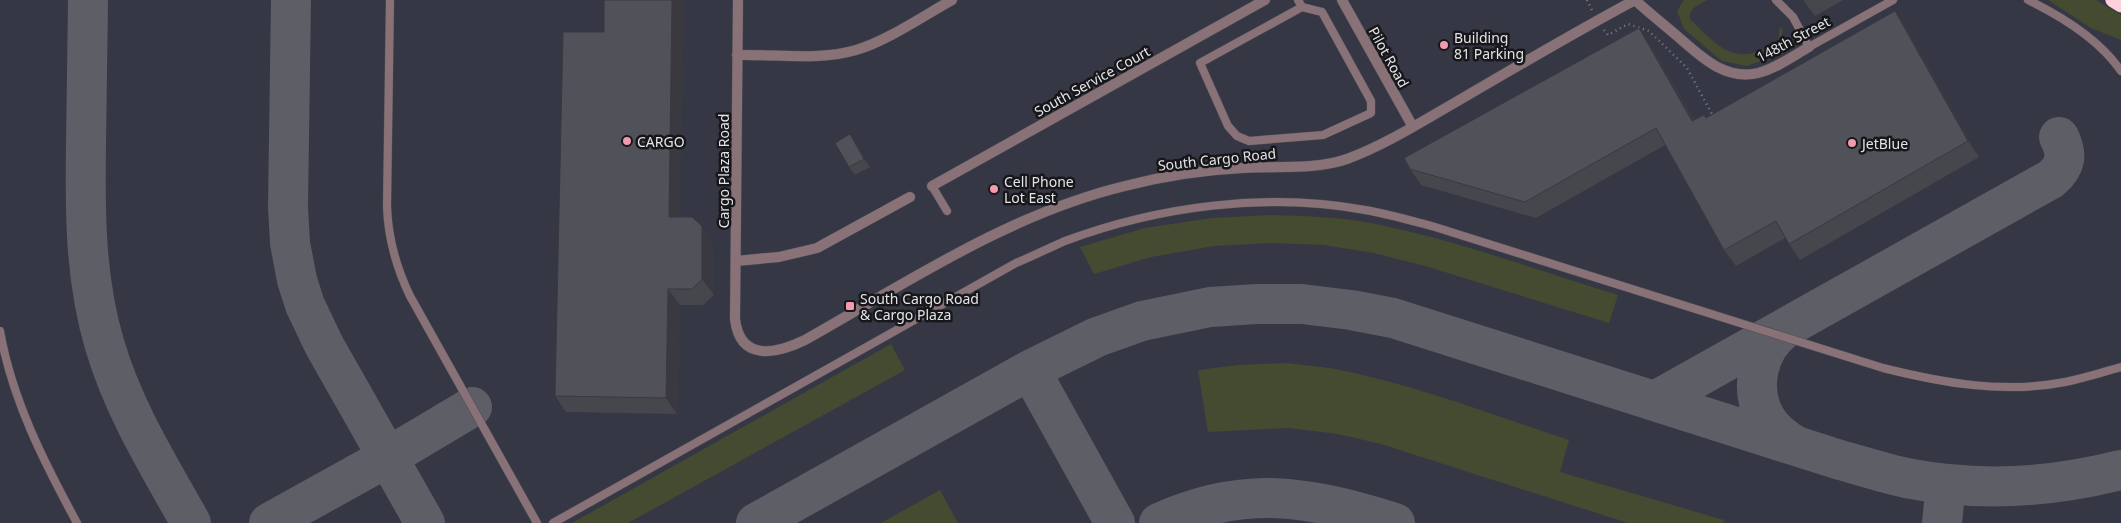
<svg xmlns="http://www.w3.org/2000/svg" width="2121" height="523" font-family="'Noto Sans',sans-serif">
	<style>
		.built { fill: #363745 }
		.green { fill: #444b30 }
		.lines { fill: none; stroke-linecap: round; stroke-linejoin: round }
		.taxiway { stroke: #5e5e66; stroke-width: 40 }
		.service-casing { stroke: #4b4b53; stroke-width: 9 }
		.minor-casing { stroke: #4b4b53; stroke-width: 11 }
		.motorway-casing { stroke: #4b4b53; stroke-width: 16 }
		.path { stroke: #7e7e85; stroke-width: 2.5; stroke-dasharray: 1 4; stroke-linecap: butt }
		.service { stroke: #887277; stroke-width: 8 }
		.minor { stroke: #887277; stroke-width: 10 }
		.motorway { stroke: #fdd1dc; stroke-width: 15 }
		.wall { fill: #46464d }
		.shaded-wall { fill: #39393f }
		.building { fill: #51515a; stroke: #39393f }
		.poi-dot { fill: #f29aae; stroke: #17171a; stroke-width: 2 }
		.labels { text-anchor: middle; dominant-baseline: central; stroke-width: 5; stroke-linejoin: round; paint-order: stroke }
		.poi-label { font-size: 14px; fill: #e3e4e9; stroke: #17171a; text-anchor: start }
		.street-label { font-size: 14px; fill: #e3e4e9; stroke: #17171a }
	</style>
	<rect width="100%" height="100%" fill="#2e2e36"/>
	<path class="built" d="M0,0h2121v523h-2121z"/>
	<path class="green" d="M1684,0h23c-8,5 -19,8 -17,19 29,29 47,50 88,22l2,-14 3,3 -3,13 -14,16 -19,7 -25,-5 -38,-32 -7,-18z
		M2048,0h48l25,15v25l-30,-12z
		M1271,215c37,1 74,2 110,10 80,17 159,46 237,70l-9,28 -184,-57 -51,-13 -50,-8 -53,-2 -57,3 -63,11 -57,17 -14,-27 65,-19 67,-10z
		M891,344l14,26 -277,153h-56z
		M1285,363c16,2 33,3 50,6 78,15 158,46 234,71l-9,32 164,48 -1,3h-95l-247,-79 -43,-10 -49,-6 -81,4 -10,-62 40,-5z
		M940,490l18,33h-77z"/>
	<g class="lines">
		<path class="taxiway" d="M88,0c-1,48 -1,96 -2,144 -1,69 -1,136 19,202 19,64 54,120 86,177
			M291,0l-3,207 2,36 7,37 8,25 19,40 101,178
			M1783,330c-25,19 -34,59 -18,87 7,13 19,22 31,29
			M1030,370l85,153
			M1655,401l396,-222c15,-13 17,-24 8,-42
			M269,523l119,-66 84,-50
			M756,523l274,-153 67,-33 45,-16 68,-14 47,-3h45l49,6 42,8 447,142c22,6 44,13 66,18 72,14 144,10 215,-8
			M1159,523c86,-39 149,-27 236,0
			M1942,523l4,-39"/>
		<g class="service-casing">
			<path id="service" d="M390,0l-3,206c1,33 9,61 23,90l127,227
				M1298,0l4,7 20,5 49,89v12l-48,22 -74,6 -12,-5 -9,-10 -28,-63 102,-56
				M1776,0l17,17 16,30 84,-47
				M2028,0c35,17 71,39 93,71
				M932,186l15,25
				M0,331c12,69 44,131 77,192
				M553,523l463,-260c17,-7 33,-15 49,-22 94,-35 201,-49 300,-31 24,4 47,11 70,17l448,141c60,15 121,26 182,14 19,-4 38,-10 56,-15"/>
		</g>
		<g class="minor-casing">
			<path id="minor" d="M738,0l-3,319c5,43 41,35 70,21 103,-58 204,-126 320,-154 38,-10 78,-16 117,-18 34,-2 73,2 105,-9 38,-14 74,-37 109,-57 60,-35 119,-70 179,-102
				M1342,0l71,127
				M1635,0c13,12 27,23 41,35 23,20 48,46 82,38 19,-5 35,-17 51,-26
				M737,55c39,-1 82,6 119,-5 31,-9 67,-34 96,-50
				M932,186l333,-186
				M736,261l43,-4 38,-9 93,-51"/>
		</g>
		<g class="motorway-casing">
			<path id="motorway" d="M2113,0l8,5"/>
		</g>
		<path class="path" d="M1587,0l5,10
			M1604,30l4,5 20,-11 21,7 38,37 26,48"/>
		<use href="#service" class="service"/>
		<use href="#minor" class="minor"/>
		<use href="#motorway" class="motorway"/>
	</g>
	<path class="wall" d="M604,0h80l-4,217 33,25 1,53 -11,10h-23l-3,109 -111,-2 -11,-16 49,-364z
		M1803,0h40l-28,16z
		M1895,11l11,16 73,130 -179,103 -15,-22 -49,28 -12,-16 -59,-105 -129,73 -115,-33 -11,-16 240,-125 44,76 12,-2z
		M856,143l14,24 -15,8 -6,-8z"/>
	<path class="shaded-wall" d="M672,0h12l-4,233 -11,-16z
		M1895,11l11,16 73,130 -11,-16z
		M1639,28l11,16 53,93 -11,-16z
		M850,134l6,9 14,24 -6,-8z
		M702,226l11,16 1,53 -12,-16z
		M668,289l12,16 -3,109 -11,-16z"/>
	<path class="building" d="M604,0h68l-3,217h23l10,9v53l-10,10h-24l-2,109 -111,-2 8,-364h41z
		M1895,11l73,130 -179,103 -13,-23 -52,29 -68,-122 -131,74 -115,-33 -6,-11 235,-130 53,93 12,-6 2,3z
		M850,134l14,25 -15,8 -14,-24z"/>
	<g class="poi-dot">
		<circle cx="1444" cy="45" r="5"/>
		<circle cx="627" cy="141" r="5"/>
		<circle cx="1852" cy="143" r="5"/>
		<circle cx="994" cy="189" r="5"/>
		<rect x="845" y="301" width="10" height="10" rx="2.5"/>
	</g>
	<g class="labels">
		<g class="poi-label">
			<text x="1454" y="37">Building<tspan x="1454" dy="16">81 Parking</tspan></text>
			<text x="637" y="141">CARGO</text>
			<text x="1862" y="143">JetBlue</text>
			<text x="1004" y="181">Cell Phone<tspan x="1004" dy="16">Lot East</tspan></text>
			<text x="860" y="298">South Cargo Road<tspan x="860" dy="16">&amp; Cargo Plaza</tspan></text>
		</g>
		<g class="street-label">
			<text transform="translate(1793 39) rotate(-28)">148th Street</text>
			<text transform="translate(1389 57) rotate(61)">Pilot Road</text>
			<text transform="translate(1092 81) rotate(-29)">South Service Court</text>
			<text transform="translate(1217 159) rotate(-6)">South Cargo Road</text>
			<text transform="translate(723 171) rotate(-90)">Cargo Plaza Road</text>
		</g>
	</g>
</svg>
